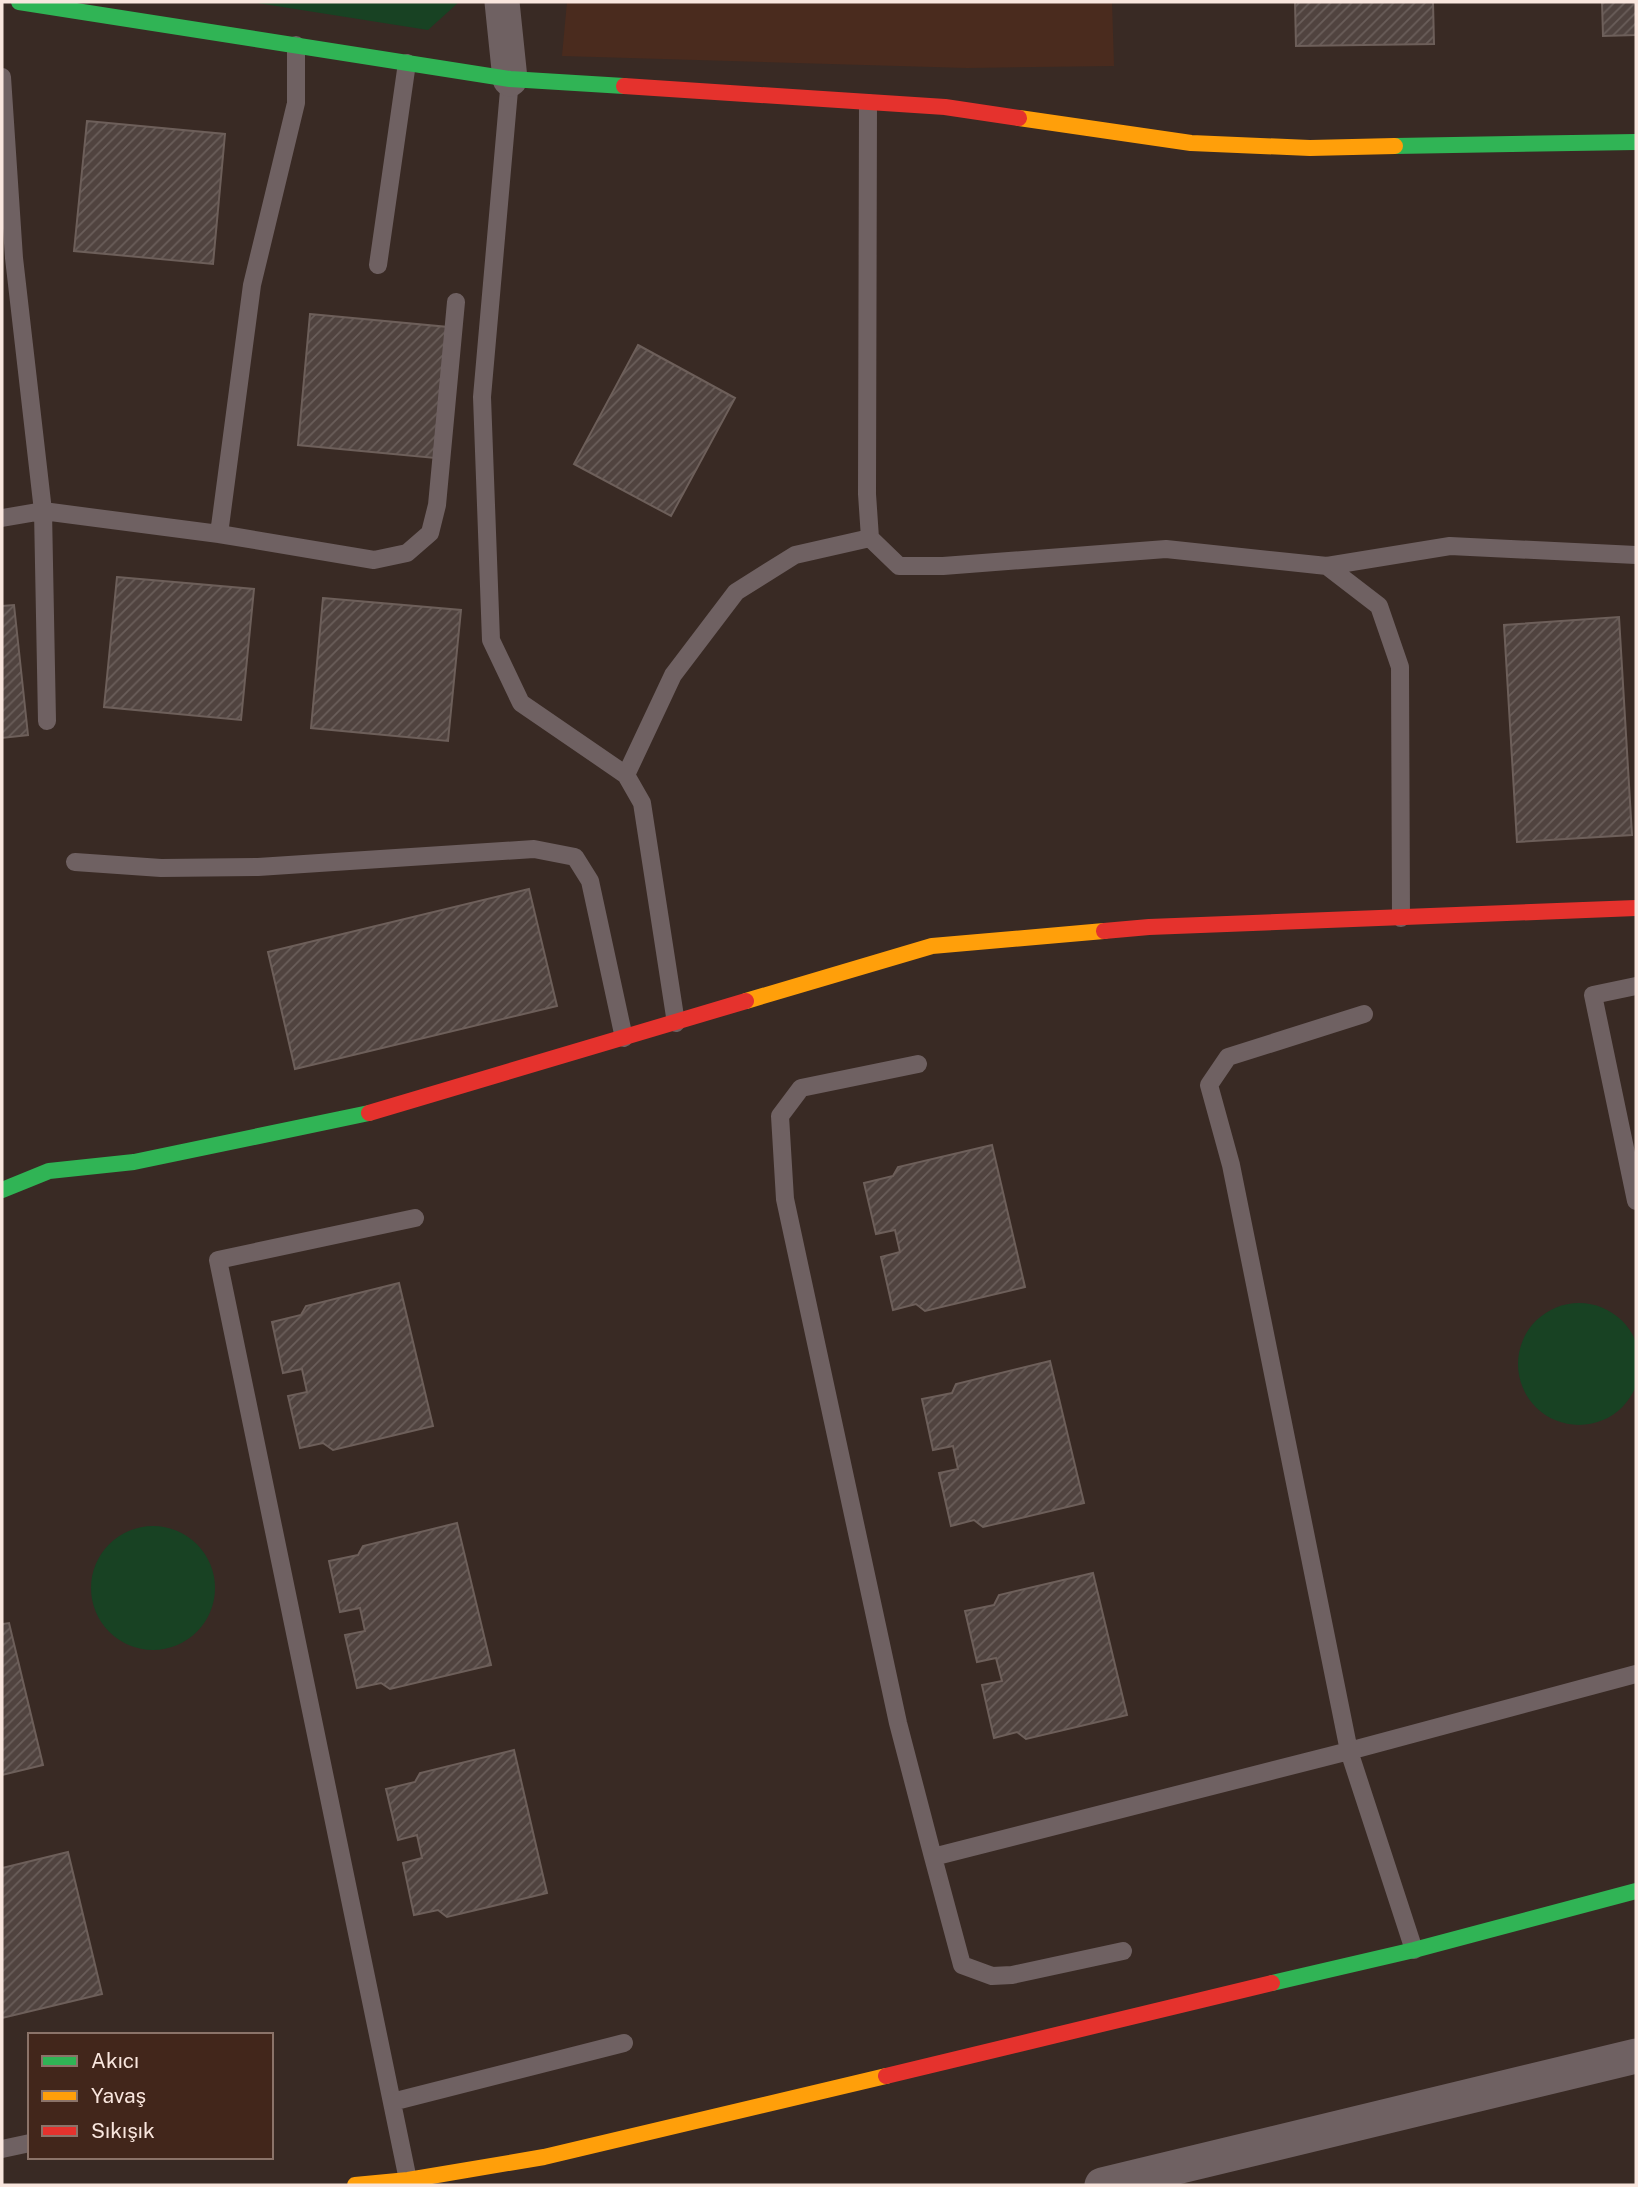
<svg xmlns="http://www.w3.org/2000/svg" width="1638" height="2187" font-family="'Public Sans',sans-serif">
	<style>
		.built { fill: #4a2b1e }
		.park { fill: #184223 }
		.building { fill: url(#building-hatch); stroke: #6d5f5a; stroke-width: 2 }
		.lines { fill: none; stroke-linecap: round; stroke-linejoin: round }
		.lane { stroke: #6f6162; stroke-width: 18 }
		.street { stroke: #6f6162; stroke-width: 35 }
		.fast { stroke: #30b455; stroke-width: 16 }
		.slow { stroke: #ff9f0a; stroke-width: 16 }
		.jam { stroke: #e5322d; stroke-width: 16 }
	</style>
	<defs>
		<pattern id="building-hatch" width="6" height="6" patternUnits="userSpaceOnUse" patternTransform="scale(1.75)"><rect width="6" height="6" fill="#50433f"/><path d="M-1 1l2-2M0 6l6-6M5 7l2-2" fill="none" stroke="#6a5e5a"/></pattern>
	</defs>
	<rect width="100%" height="100%" fill="#392a24"/>
	<path class="built" d="M567,2h545l2,64 -147,2 -405,-12z"/>
	<path class="park" d="M251,2h208l-31,28z
		M1518 1364a61 61 0 1 1 122 0a61 61 0 1 1-122 0Z
		M91 1588a62 62 0 1 1 124 0a62 62 0 1 1-124 0Z"/>
	<path class="building" d="M1295,2h138l1,42 -138,2z
		M1602,2h34v33l-33,1z
		M87,121l138,13 -12,130 -139,-13z
		M310,314l138,13 -13,131 -137,-13z
		M638,345l97,53 -64,118 -97,-52z
		M117,577l137,12 -13,131 -137,-13z
		M323,598l138,12 -13,131 -137,-13z
		M14,605l14,130 -26,3v-132z
		M1619,617l13,218 -115,7 -13,-217z
		M529,889l28,117 -262,63 -27,-117z
		M992,1145l33,142 -100,24 -9,-7 -23,6 -12,-53 19,-5 -5,-22 -19,4 -12,-51 29,-7 5,-9z
		M399,1283l34,143 -100,24 -10,-7 -23,5 -12,-52 19,-4 -5,-23 -19,4 -11,-51 29,-7 5,-9z
		M1050,1361l34,142 -101,24 -9,-7 -23,6 -12,-53 19,-4 -5,-23 -20,4 -11,-51 30,-6 4,-9z
		M457,1523l34,142 -101,24 -9,-6 -24,5 -12,-53 20,-4 -5,-23 -20,4 -11,-51 29,-6 5,-9z
		M1093,1573l34,142 -101,24 -9,-7 -23,6 -12,-53 20,-4 -6,-23 -19,4 -12,-51 29,-6 5,-10z
		M9,1623l34,142 -41,10v-151z
		M514,1750l33,143 -100,24 -9,-7 -24,5 -11,-52 19,-5 -5,-23 -19,5 -12,-51 29,-7 5,-9z
		M68,1852l34,142 -100,24v-150z"/>
	<g class="lines">
		<path class="lane" d="M2,77l12,181 29,253 176,23 155,26 33,-7 23,-20 7,-28 19,-203
			M510,79l-28,318 9,243 30,63 105,72 16,28 34,220
			M868,103l-1,391 3,44 29,28h44l223,-17 161,17 52,40 21,61 1,251
			M378,265l29,-202
			M2,518l41,-7 4,210
			M219,534l33,-249 44,-182v-58
			M1327,566l123,-20 186,9
			M626,775l47,-100 63,-83 59,-37 75,-17
			M75,862l86,6 97,-1 276,-18 41,8 15,24 34,157
			M1636,986l-43,9 43,206
			M1364,1014l-136,43 -19,28 22,80 118,586 65,199
			M918,1064l-117,24 -21,28 5,83 113,524 35,134 416,-106 287,-77
			M933,1857l29,108 30,11 20,-1 111,-24
			M392,2102l232,-59
			M2,2149l28,-6
			M408,2180l-190,-920 197,-42"/>
		<path class="street" d="M502,2l8,77
			M1102,2185l534,-129"/>
		<path class="fast" d="M19,2l491,77 114,7
			M1395,146l241,-4
			M2,1190l47,-19 85,-9 235,-49
			M1272,1983l142,-33 222,-59"/>
		<path class="slow" d="M1019,118l172,25 119,5 85,-2
			M746,1001l186,-55 172,-15
			M355,2185l53,-5 136,-23 342,-81"/>
		<path class="jam" d="M624,86l321,21 74,11
			M1104,931l45,-4 487,-19
			M369,1113l377,-112
			M886,2076l386,-93"/>
	</g>
	<rect width="1638" height="2187" fill="none" stroke="#f9e6de" stroke-width="7"/>
	<rect x="28" y="2033" width="245" height="126" fill="#42261b" stroke="#8b7369" stroke-width="2"/>
	<rect x="42" y="2056" width="35" height="10" fill="#30b455" stroke="#8b7369" stroke-width="2"/>
	<text x="91" y="2068" font-size="21" fill="#f9e6de">Akıcı</text>
	<rect x="42" y="2091" width="35" height="10" fill="#ff9f0a" stroke="#8b7369" stroke-width="2"/>
	<text x="91" y="2103" font-size="21" fill="#f9e6de">Yavaş</text>
	<rect x="42" y="2126" width="35" height="10" fill="#e5322d" stroke="#8b7369" stroke-width="2"/>
	<text x="91" y="2138" font-size="21" fill="#f9e6de">Sıkışık</text>
</svg>
